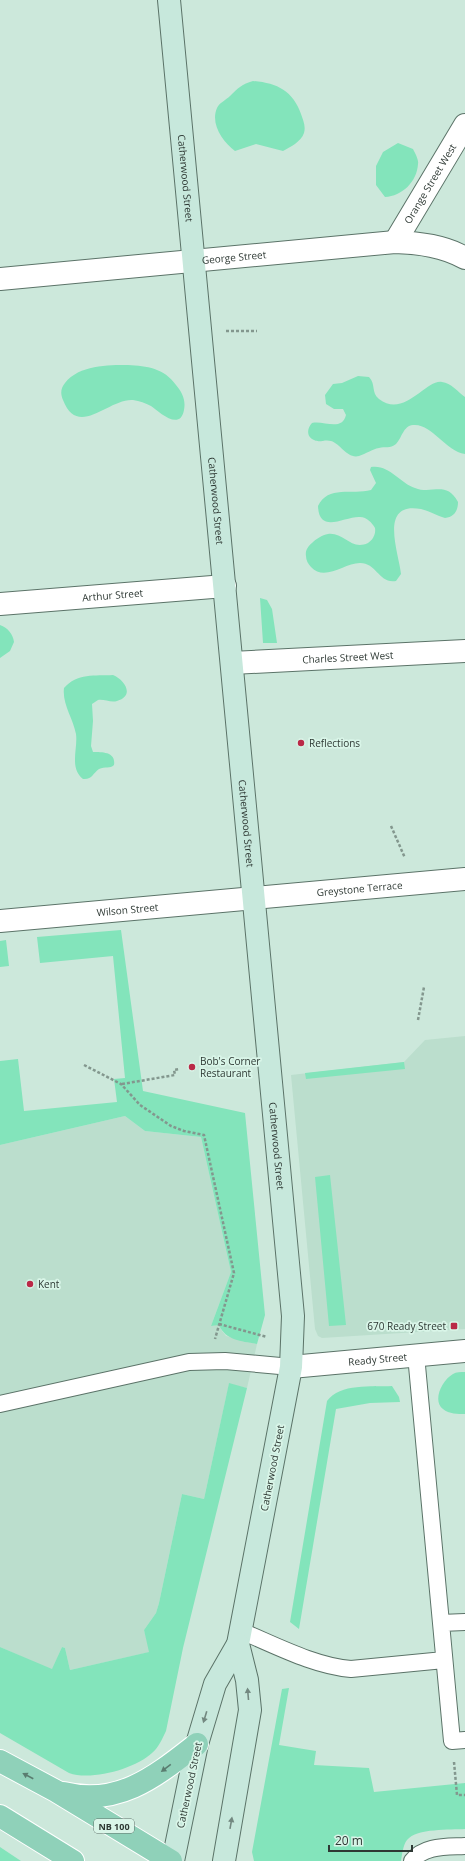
<svg xmlns="http://www.w3.org/2000/svg" width="465" height="1861" font-family="'Open Sans',sans-serif">
	<style>
		.built { fill: #bbdecd }
		.green { fill: #83e4bb }
		.lines { fill: none; stroke-linecap: round; stroke-linejoin: round }
		.service-casing { stroke: #5b7368; stroke-width: 18 }
		.minor-casing { stroke: #5b7368; stroke-width: 24 }
		.secondary-casing { stroke: #5b7368; stroke-width: 24 }
		.primary-casing { stroke: #fff; stroke-width: 24 }
		.path { stroke: #83978e; stroke-width: 2.5; stroke-dasharray: 3 2; stroke-linecap: butt }
		.service { stroke: #fff; stroke-width: 16 }
		.minor { stroke: #fff; stroke-width: 22 }
		.secondary { stroke: #c7e8dc; stroke-width: 22 }
		.primary { stroke: #8fd1b9; stroke-width: 22 }
		.oneway { fill: #738880 }
		.oneway2 { fill: #5a7d70 }
		.poi-dot { fill: #ba2947; stroke: #d9f5e8; stroke-width: 1.5 }
		.labels { text-anchor: middle; dominant-baseline: central; stroke-width: 3.5; stroke-linejoin: round; paint-order: stroke }
		.shield { fill: #d9f5e8; stroke: #61716a; stroke-width: 1 }
		.shield-label { font-size: 9px; font-weight: bold; fill: #2e3934 }
		.street-label { font-size: 10px; fill: #2e3934; stroke: #d9f5e8 }
		.poi-label { font-size: 10px; fill: #2e3934; stroke: #d9f5e8; text-anchor: start }
	</style>
	<rect width="100%" height="100%" fill="#cce8db"/>
	<path class="built" d="M465,1036v293l-143,9 -4,-2 -3,-7 -24,-254 113,-13 21,-22z
		M125,1116l20,15 56,6 30,135 -20,54 8,-2 3,7 4,5 31,8 -10,44 -18,-4 -25,115 -22,-5 -23,109 -3,10 -12,17 6,22 -80,18 -5,-22 -3,-1 -10,23 -52,-23v-502z"/>
	<path class="green" d="M253,81c24,2 40,10 48,33 2,6 5,12 3,19 -3,9 -14,14 -21,18l-27,-7 -21,7c-12,-9 -25,-27 -18,-43 2,-5 9,-8 13,-12 8,-8 12,-12 23,-15z
		M398,143l15,6c2,4 6,11 5,15 -1,18 -16,32 -33,33l-9,-12v-19l7,-14z
		M128,365c19,1 36,3 48,20 6,7 10,15 8,25 -4,22 -26,1 -33,-4 -6,-3 -11,-5 -18,-6 -24,-2 -55,39 -70,0 -3,-7 -2,-12 2,-17 14,-18 43,-18 63,-18z
		M358,376l11,1c7,7 2,16 10,22 25,20 47,-20 63,-17 9,1 16,10 23,15v57c-20,-3 -33,-31 -52,-29 -10,1 -11,13 -17,19 -6,5 -11,2 -17,4 -7,1 -13,6 -20,8 -12,3 -18,-12 -28,-15 -6,-2 -12,2 -17,-1 -8,-3 -7,-12 -2,-17 11,-3 30,9 34,-8l-3,-6h-9l-8,-5 -1,-9 8,-11 9,-1z
		M371,467c18,-3 29,16 44,21 17,7 31,-8 43,14 0,9 -4,15 -13,16 -8,-2 -15,-7 -24,-9 -43,-8 -22,44 -20,65l-5,7c-17,3 -19,-18 -36,-18 -16,0 -35,19 -49,4 -3,-3 -5,-7 -5,-11 -1,-5 2,-10 6,-13 4,-4 10,-8 16,-9 16,-2 23,17 40,9 5,-3 8,-9 7,-15 -3,-5 -8,-11 -15,-11 -15,-1 -41,18 -42,-11 10,-21 34,-11 53,-16l5,-7 -6,-13z
		M260,598l7,2 5,9 5,34h-14z
		M0,625c8,3 13,9 14,17l-4,9 -10,7z
		M113,675c12,5 22,21 4,26 -6,2 -13,-2 -19,-1l-6,4 1,17 -2,25 2,6c10,0 23,0 21,13 -4,4 -9,1 -15,4 -6,4 -7,11 -16,10 -14,-11 -5,-30 -7,-45 -3,-16 -14,-30 -12,-46 13,-15 31,-12 49,-13z
		M121,930l22,161 102,22 20,202 -8,29c-15,-3 -31,-3 -38,-19l-8,1 20,-54 -30,-135 -56,-6 -20,-15 -125,29v-84l18,-2 6,52 93,-9 -3,-23 11,-1 -12,-122 -73,7 -3,-26z
		M6,940l3,26 -9,1v-26z
		M404,1062l1,7 -99,10 -1,-6z
		M330,1175l16,150 -17,1 -14,-149z
		M465,1372v42c-7,0 -16,0 -22,-5 -11,-8 -1,-29 10,-35 3,-2 8,-2 12,-2z
		M229,1383l18,5 -64,260 -17,83c-4,8 -7,16 -14,22 -17,16 -61,28 -83,20l-69,-40v-86l52,22 10,-22 3,1 5,22 79,-18 -5,-22 12,-17 3,-10 23,-109 22,5z
		M392,1386l7,11 1,5 -30,1 -34,6 -37,220 -9,-7 37,-221c13,-18 45,-14 65,-15z
		M289,1688l-10,57 37,6 -2,14 55,3 5,24 91,-9v46c-15,1 -48,-1 -58,11 -4,5 -5,15 -6,21h-147l-2,-9 30,-163z
		M0,1847l21,14h-21z"/>
	<g class="lines">
		<g class="service-casing">
			<path id="service" d="M416,1355l36,386 13,-1
				M0,1404l189,-42 36,-1 66,6
				M441,1623l24,-1
				M241,1631c34,14 73,35 110,38l93,-9
				M412,1861c12,-16 35,-14 53,-15"/>
		</g>
		<g class="minor-casing">
			<g id="minor">
				<path id="s1" d="M395,242l70,-117"/>
				<path id="s2" d="M0,279l395,-37c25,1 49,4 70,16"/>
				<path id="s3" d="M0,604l225,-18"/>
				<path id="s4" d="M232,663l233,-12"/>
				<path id="s5" d="M0,921l465,-42"/>
				<path id="s6" d="M291,1367l174,-16"/>
			</g>
		</g>
		<g class="secondary-casing">
			<g id="secondary">
				<path id="s7" d="M169,0l124,1316 -2,51 -53,277 -23,40 -18,60 -24,117"/>
				<path d="M224,1861l26,-151 -3,-30 -9,-36"/>
			</g>
		</g>
		<g class="primary-casing">
			<path id="primary" d="M0,1761l56,30 115,70
				M63,1793c56,14 93,-17 134,-49
				M0,1816l73,45"/>
		</g>
		<path class="path" d="M226,331h31
			M391,826l14,32
			M418,1020l6,-33
			M84,1065l37,19 19,21 31,21 13,5 20,4 30,138 -19,66
			M122,1084l53,-9 -1,-5 6,-1
			M219,1324l48,13
			M454,1762l3,33h8"/>
		<use href="#service" class="service"/>
		<use href="#minor" class="minor"/>
		<use href="#secondary" class="secondary"/>
		<use href="#primary" class="primary"/>
	</g>
	<defs><path id="oneway-solid" d="M-6-.8H1V-3.2L6.5 0L1 3.2V.8H-6Z"/></defs>
	<g class="oneway">
		<use href="#oneway-solid" transform="translate(248 1694) rotate(-95)"/>
		<use href="#oneway-solid" transform="translate(205 1717) rotate(107)"/>
		<use href="#oneway-solid" transform="translate(231 1823) rotate(-80)"/>
	</g>
	<g class="oneway2">
		<use href="#oneway-solid" transform="translate(166 1768) rotate(143)"/>
		<use href="#oneway-solid" transform="translate(28 1776) rotate(-152)"/>
	</g>
	<g class="poi-dot">
		<circle cx="301" cy="743" r="4"/>
		<circle cx="192" cy="1067" r="4"/>
		<circle cx="30" cy="1284" r="4"/>
		<rect x="450" y="1322" width="8" height="8" rx="2"/>
	</g>
	<g class="labels">
		<rect class="shield" x="94" y="1819" width="40" height="14" rx="3"/>
		<g class="shield-label">
			<text x="114" y="1826">NB 100</text>
		</g>
		<g class="street-label">
			<text stroke="none"><textPath href="#s7" startOffset="179">Catherwood Street</textPath></text>
			<text stroke="none"><textPath href="#s1" startOffset="68">Orange Street West</textPath></text>
			<text stroke="none"><textPath href="#s2" startOffset="235">George Street</textPath></text>
			<text stroke="none"><textPath href="#s7" startOffset="503">Catherwood Street</textPath></text>
			<text stroke="none"><textPath href="#s3" startOffset="113">Arthur Street</textPath></text>
			<text stroke="none"><textPath href="#s4" startOffset="116">Charles Street West</textPath></text>
			<text stroke="none"><textPath href="#s7" startOffset="827">Catherwood Street</textPath></text>
			<text stroke="none"><textPath href="#s5" startOffset="361">Greystone Terrace</textPath></text>
			<text stroke="none"><textPath href="#s5" startOffset="128">Wilson Street</textPath></text>
			<text stroke="none"><textPath href="#s7" startOffset="1151">Catherwood Street</textPath></text>
			<text stroke="none"><textPath href="#s6" startOffset="87">Ready Street</textPath></text>
			<text transform="translate(272 1468) rotate(-79)">Catherwood Street</text>
			<text transform="translate(189 1785) rotate(-78)">Catherwood Street</text>
		</g>
		<g class="poi-label">
			<text x="309" y="743">Reflections</text>
			<text x="200" y="1061">Bob's Corner<tspan x="200" dy="12">Restaurant</tspan></text>
			<text x="38" y="1284">Kent</text>
			<text x="446" y="1326" text-anchor="end">670 Ready Street</text>
		</g>
	</g>
	<path d="M329 1845v6h83v-6" fill="none" stroke="#2e3934" stroke-width="2"/>
	<text x="335" y="1845" font-size="12" fill="#2e3934" stroke="#d9f5e8" stroke-width="3" paint-order="stroke">20 m</text>
</svg>
